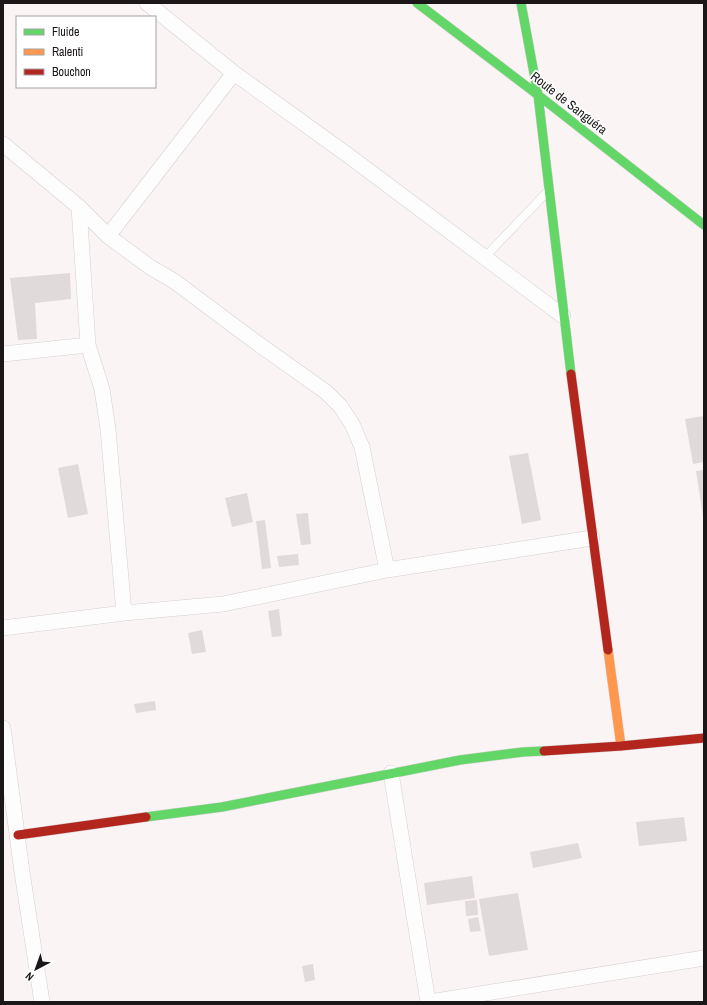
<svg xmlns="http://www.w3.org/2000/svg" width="707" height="1005" font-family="'Archivo Narrow',sans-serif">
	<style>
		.building { fill: #e0dadb }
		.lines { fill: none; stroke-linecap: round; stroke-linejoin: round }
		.lane-casing { stroke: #d5cfd0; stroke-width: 9 }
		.street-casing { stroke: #d5cfd0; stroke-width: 16 }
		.fast-casing { stroke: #d5cfd0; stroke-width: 10 }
		.slow-casing { stroke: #d5cfd0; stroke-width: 10 }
		.jam-casing { stroke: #d5cfd0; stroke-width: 10 }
		.lane { stroke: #fefdfe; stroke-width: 8 }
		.street { stroke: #fefdfe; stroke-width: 15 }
		.fast { stroke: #63d668; stroke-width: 9 }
		.slow { stroke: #ff974d; stroke-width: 9 }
		.jam { stroke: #b3261e; stroke-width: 9 }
		.labels { text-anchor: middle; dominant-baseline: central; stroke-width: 3.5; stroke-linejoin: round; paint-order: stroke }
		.street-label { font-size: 13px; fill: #1b1617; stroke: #fff }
	</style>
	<rect width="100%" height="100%" fill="#fbf4f5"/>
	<path class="building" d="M70,273l1,26 -36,4 2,36 -19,1 -8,-62z
		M704,416v46l-11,2 -8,-45z
		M528,453l13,67 -19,4 -13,-68z
		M78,464l10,50 -20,4 -10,-50z
		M704,470v47h-1l-7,-46z
		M247,493l6,29 -21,5 -7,-29z
		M308,513l3,31 -10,1 -5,-31z
		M265,520l6,48 -9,1 -6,-48z
		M298,554l1,11 -20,2 -2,-11z
		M279,609l3,27 -10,1 -4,-26z
		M202,630l4,22 -14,2 -4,-21z
		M155,701l1,9 -20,3 -2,-9z
		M684,817l3,24 -48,5 -3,-24z
		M578,843l4,15 -49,10 -3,-16z
		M472,876l3,22 -48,7 -3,-22z
		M518,893l10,57 -39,6 -10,-57z
		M477,900l1,15 -12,1 -1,-15z
		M478,917l3,14 -11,1 -2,-13z
		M313,964l2,16 -10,2 -3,-16z"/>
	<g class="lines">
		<g class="lane-casing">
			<path id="lane" d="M485,257l61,-64"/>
		</g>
		<g class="street-casing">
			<path id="street" d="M147,3l87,70 115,83 214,160
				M3,144l76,63 29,29 42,31 24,14 79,59 73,52 15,15 11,17 10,23 25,123
				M79,207l9,138 14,44 6,40 16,184
				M108,236l126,-163
				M3,354l85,-9
				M3,628l121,-15 99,-9 164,-34 205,-32
				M3,728l19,144 20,130
				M391,773l37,229
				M430,1002l274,-44"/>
		</g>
		<g class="fast-casing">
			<path id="fast" d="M417,3l121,92 166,130
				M521,3l17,92 33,279
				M146,817l76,-10 238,-47 63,-8 21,-1"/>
		</g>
		<g class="slow-casing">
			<path id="slow" d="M608,650l13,96"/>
		</g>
		<g class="jam-casing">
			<path id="jam" d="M571,374l37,276
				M544,751l77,-5 83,-8
				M18,835l128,-18"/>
		</g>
		<use href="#lane" class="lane"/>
		<use href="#street" class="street"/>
		<use href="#fast" class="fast"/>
		<use href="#slow" class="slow"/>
		<use href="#jam" class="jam"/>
	</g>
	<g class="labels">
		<g class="street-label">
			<text transform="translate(569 103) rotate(38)">Route de Sanguéra</text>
		</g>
	</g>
	<rect width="707" height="1005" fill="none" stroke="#1b1617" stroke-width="8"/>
	<rect x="16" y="16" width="140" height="72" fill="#ffffff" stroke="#a4a2a2"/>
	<rect x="24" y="29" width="20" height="6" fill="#63d668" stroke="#a4a2a2"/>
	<text x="52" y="36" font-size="12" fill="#1b1617">Fluide</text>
	<rect x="24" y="49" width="20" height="6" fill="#ff974d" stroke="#a4a2a2"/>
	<text x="52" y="56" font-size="12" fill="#1b1617">Ralenti</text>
	<rect x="24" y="69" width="20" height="6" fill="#b3261e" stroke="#a4a2a2"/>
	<text x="52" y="76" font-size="12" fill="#1b1617">Bouchon</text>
	<g transform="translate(36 969) rotate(221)" stroke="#ffffff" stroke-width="3" paint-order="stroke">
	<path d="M0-3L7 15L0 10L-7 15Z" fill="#1b1617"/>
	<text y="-6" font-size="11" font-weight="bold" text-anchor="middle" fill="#1b1617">N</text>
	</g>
</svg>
